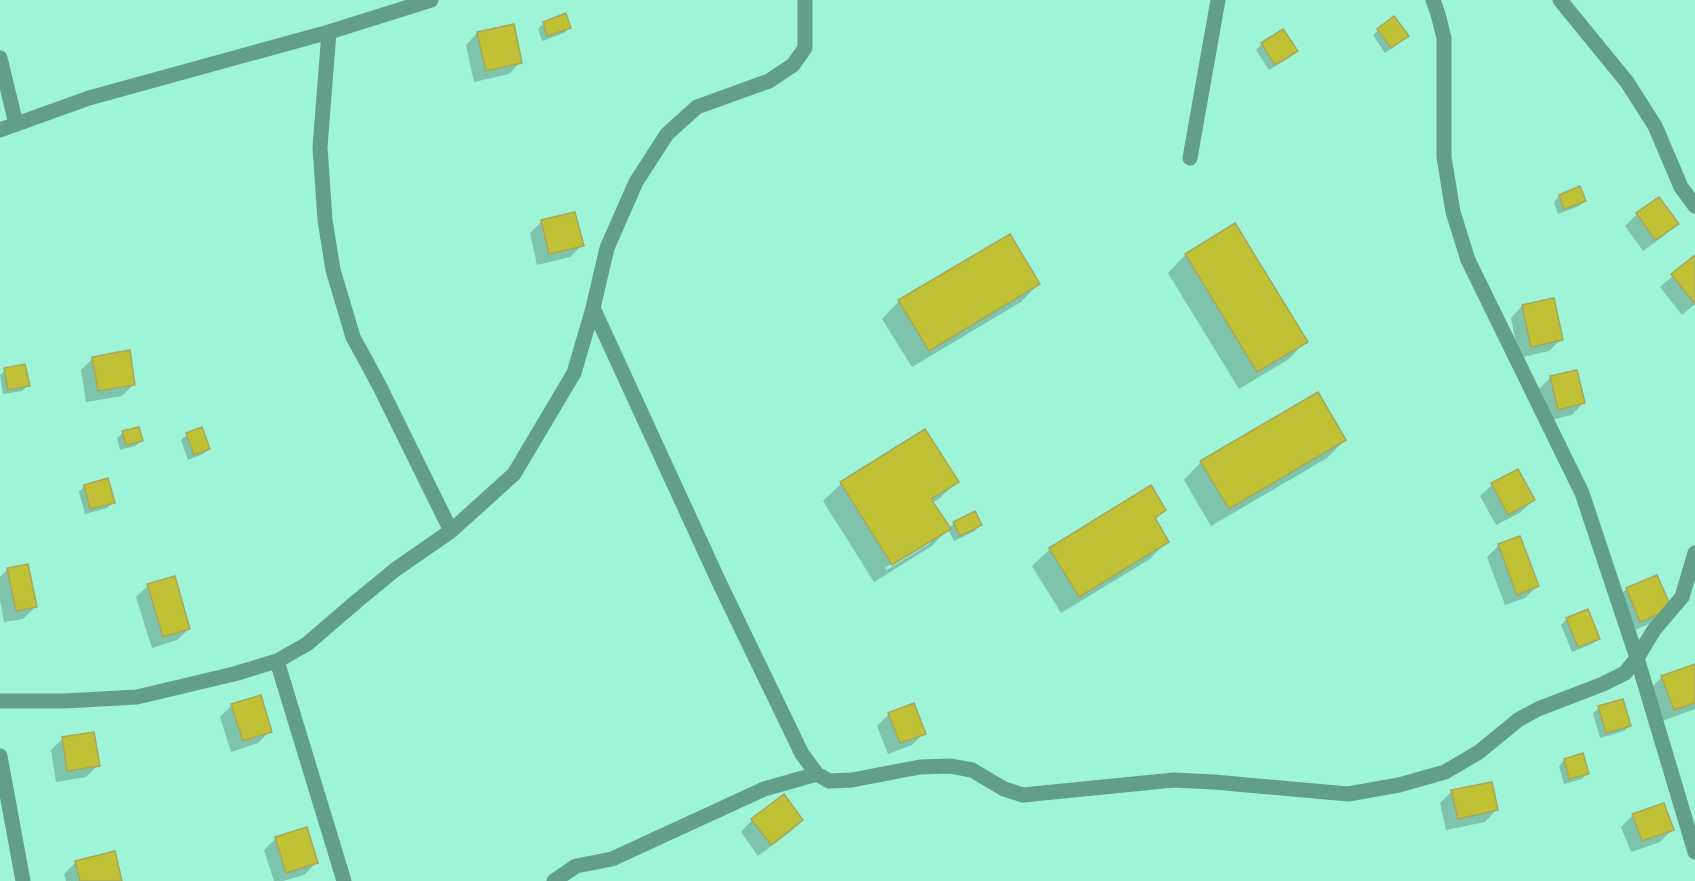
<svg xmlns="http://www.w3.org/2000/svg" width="1695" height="881" font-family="'Noto Sans',sans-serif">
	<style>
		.shadow { fill: #0003; fill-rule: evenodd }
		.building { fill: #c0c134; stroke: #a6a75f; stroke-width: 1.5 }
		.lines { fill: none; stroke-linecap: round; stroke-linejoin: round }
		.minor { stroke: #639e89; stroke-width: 15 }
	</style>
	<rect width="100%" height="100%" fill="#9ef4d6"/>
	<path class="shadow" d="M544,23l26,5 -6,5 -22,8 -4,-12z
		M1378,30l29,6 -22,17 -12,-18z
		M1283,31l13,20 -6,6 -21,13 -13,-20 6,-6z
		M477,33l43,29 -11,12 -35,8 -8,-37z
		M1559,196l25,5 -5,5 -21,8 -4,-12z
		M1658,199l19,24 -12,12 -22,16 -18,-25 12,-12z
		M542,221l40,24 -12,12 -33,8 -7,-32z
		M1235,225l71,116 -17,18 -50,30 -71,-116 17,-18z
		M1695,257v47l-13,11 -22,-28z
		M1038,284l-17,18 -109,65 -30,-48 17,-18z
		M1522,306l39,33 -12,12 -30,7 -8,-40z
		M93,358l41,26 -12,12 -36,6 -5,-32z
		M5,370l23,15 -6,6 -19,3 -3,-19z
		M1550,378l33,25 -11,12 -26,6 -7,-32z
		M924,431l33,50 -18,18 -7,4 17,25 5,-5 26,2 -5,6 -21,10 -6,-12 -16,17 -58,36 -51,-81 18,-17zM931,539v4l-44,27 -2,-2z
		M123,433l18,8 -6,5 -15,4 -3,-12z
		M187,435l21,14 -5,5 -15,6 -7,-20z
		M1345,440l-18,18 -116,68 -27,-46 17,-18z
		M1517,471l16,29 -12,12 -25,13 -16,-29 12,-11z
		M84,486l29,16 -6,6 -22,6 -6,-22z
		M1164,510l-10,10 13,21 -17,18 -89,54 -29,-47 18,-17z
		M1499,545l38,41 -12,12 -20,7 -18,-48z
		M8,569l27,38 -12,12 -19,3 -4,-22v-23z
		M1656,577l2,43 -30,13 -13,-32 11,-12z
		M148,586l41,43 -12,11 -25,8 -16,-51z
		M1567,619l31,19 -6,6 -20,8 -11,-27z
		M1695,666v43l-33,12 -12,-32 12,-12z
		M232,705l38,26 -12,12 -27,9 -11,-35z
		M1599,708l31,17 -6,6 -24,7 -7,-25z
		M889,714l35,19 -12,12 -24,9 -11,-28z
		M63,738l35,27 -12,12 -30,5 -5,-32z
		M1564,760l23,13 -5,6 -18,5 -5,-18z
		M1452,791l44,19 -11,12 -39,8 -6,-27z
		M1633,815l39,15 -12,12 -29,10 -10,-25z
		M752,820h50l-12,12 -32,24 -17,-24z
		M276,838l40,25 -12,12 -21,6h-9l-10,-31z
		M76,862l43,19h-53l-2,-7z"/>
	<path class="building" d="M566,13l5,15 -24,8 -4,-14z
		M1394,16l15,20 -18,12 -14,-19z
		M514,24l8,39 -36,8 -9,-39z
		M1283,29l15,22 -23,14 -14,-22z
		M1580,186l6,15 -22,8 -5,-14z
		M1659,197l20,27 -24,16 -19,-27z
		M575,212l9,34 -35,8 -8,-34z
		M1235,223l73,119 -51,30 -72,-118z
		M1010,234l30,50 -111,67 -31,-51z
		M1695,255v49l-24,-30z
		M1554,298l9,42 -32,7 -9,-42z
		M130,350l5,35 -37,6 -6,-34z
		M25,364l5,22 -22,4 -4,-22z
		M1577,370l8,33 -27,7 -8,-34z
		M1318,392l28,48 -117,69 -29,-48z
		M139,427l4,14 -17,4 -4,-14z
		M202,427l8,22 -16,6 -8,-22z
		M925,429l34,53 -28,17 20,30 -59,36 -52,-83z
		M1518,469l17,31 -27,15 -17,-32z
		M108,478l7,25 -25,6 -6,-24z
		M1151,485l15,25 -11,8 14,24 -90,55 -30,-49z
		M975,511l7,14 -22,11 -7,-14z
		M1520,536l19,50 -22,9 -19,-51z
		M28,564l9,43 -21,4 -9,-43z
		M1657,575l15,34 -32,13 -14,-34z
		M175,576l15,53 -27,8 -16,-53z
		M1588,609l12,30 -22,8 -12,-29z
		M1695,664v39l-21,7 -13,-34z
		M261,695l11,37 -29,9 -12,-37z
		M1623,699l8,27 -25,7 -8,-27z
		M914,703l12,31 -26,9 -12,-30z
		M94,732l6,34 -33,5 -5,-34z
		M1583,753l6,21 -20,5 -5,-20z
		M1492,782l6,28 -40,9 -7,-29z
		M784,794l19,26 -32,25 -20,-26z
		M1664,803l10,27 -32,11 -10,-27z
		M307,827l11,36 -32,10 -11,-36z
		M115,851l7,30h-42l-5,-20z"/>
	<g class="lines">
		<path class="minor" d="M1433,0l5,14 6,24v119l9,55 15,48 114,233 55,165 58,194
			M1560,0l67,82 28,44 26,61 14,19
			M329,32l-9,115 5,73 8,50 20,67 26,48 72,146
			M0,58l16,66
			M0,130l89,-32 240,-66 102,-32
			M1190,158l28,-158
			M593,308l126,274 83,172 15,20 12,7 23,-1 68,-13 30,-1 22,4 32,19 19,6 151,-15 40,2 134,12 51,-9 46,-13 34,-20 39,-32 20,-11 65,-25 22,-11 12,-15 17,-28 28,-33 13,-44
			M277,661l67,220
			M0,701h64l73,-4 97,-23 43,-13 30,-17 50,-43 39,-32 55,-38 63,-57 60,-101 19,-65 14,-60 29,-66 31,-48 30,-27 72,-26 24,-16 12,-17v-48
			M0,756l23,125
			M554,881l22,-15 36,-7 152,-70 53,-15"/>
	</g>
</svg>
